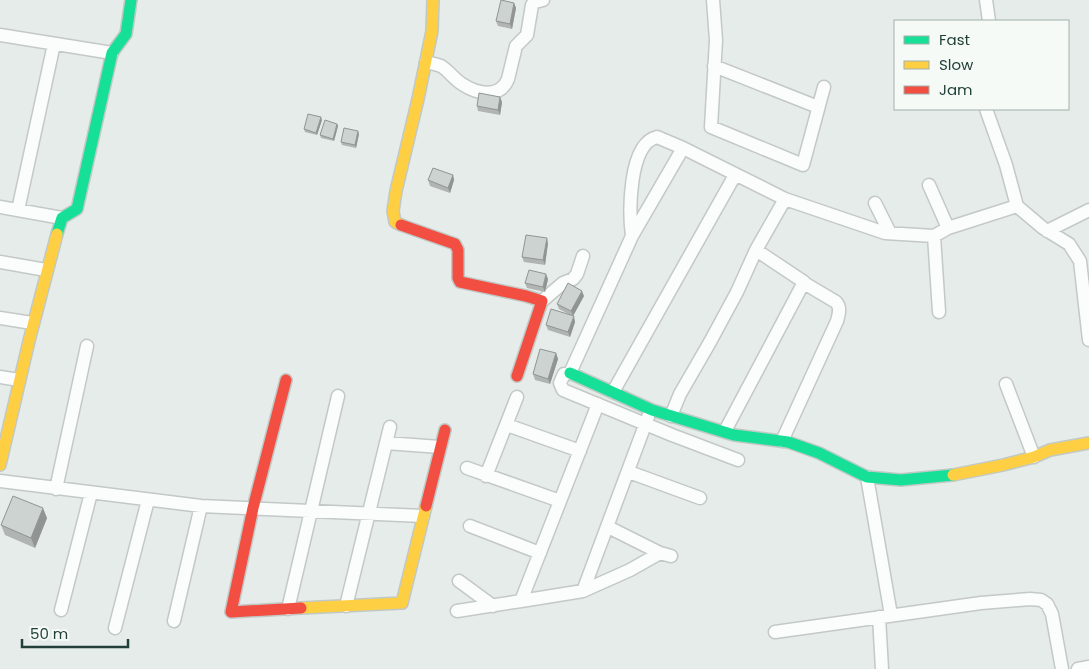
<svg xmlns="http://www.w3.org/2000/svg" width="1089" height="669" font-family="Poppins,sans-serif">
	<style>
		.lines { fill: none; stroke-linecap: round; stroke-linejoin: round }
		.street-casing { stroke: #c3c9c6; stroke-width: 15 }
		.fast-casing { stroke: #c1c9c6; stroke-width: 14 }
		.slow-casing { stroke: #c1c9c6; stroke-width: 14 }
		.jam-casing { stroke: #c1c9c6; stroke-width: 14 }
		.street { stroke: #fbfcfc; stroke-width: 12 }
		.fast { stroke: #16e098; stroke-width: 11 }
		.slow { stroke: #ffcf43; stroke-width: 11 }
		.jam { stroke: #f24e42; stroke-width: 11 }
		.wall { fill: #b0b5b3 }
		.shaded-wall { fill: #909492 }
		.building { fill: #cdd3d0; stroke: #909492 }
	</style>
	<rect width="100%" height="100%" fill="#e6ece9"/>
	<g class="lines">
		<g class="street-casing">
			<path id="street" d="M713,0l3,40 -5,87 92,38 21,-78
				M986,0l3,21
				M0,35l112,18
				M426,62c4,1 10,2 15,4 8,5 13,13 21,18 15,10 38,15 46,-5l8,-33 11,-11 5,-30 3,-3 8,-2
				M714,66l104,41
				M986,109l20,56 11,41 26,22 26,16 11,17 9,79
				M683,148l-51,88 -62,137 -6,1 -4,9 3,7 109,45 66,25
				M929,185l19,43
				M875,203l15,30
				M0,207l62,11
				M18,210l36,-166
				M1047,231l42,-21
				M632,236c-3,-23 -4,-92 25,-99l26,11 102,51
				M934,236l5,76
				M0,262l46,8
				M542,301l21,-18 10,-4 4,-5 6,-18
				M0,318l32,5
				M0,377l19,3
				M1006,384l28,73
				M613,392l122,-217
				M671,416l9,-22 30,-52 27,-50 19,-42 29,-51 100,34 49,3 14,-8 69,-22
				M507,425l73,26
				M725,431l79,-149 -48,-32
				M782,441l55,-120c2,-7 4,-14 -1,-19l-32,-19
				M386,443l54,4
				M467,468l93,33
				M629,472l71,26
				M486,476l31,-79
				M867,477l24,138
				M0,481l201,25 222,10
				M56,489l31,-143
				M470,526l70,27
				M608,527l52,26 11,3
				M459,581l34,25
				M583,591l65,-174
				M521,601l62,-10 47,-21 30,-17
				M346,606l44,-179
				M288,609l50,-213
				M61,610l30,-117
				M457,611l64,-10 77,-197
				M879,617l3,52
				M174,621l27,-115
				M115,628l33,-128
				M775,632l206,-29 49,-4 11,1 6,4 5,10 10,55
				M1078,669l11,-2"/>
		</g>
		<g class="fast-casing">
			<path id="fast" d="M57,234l5,-16 15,-9 35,-156 14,-19 5,-34
				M570,373l82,37 82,25 54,7 31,11 48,24 34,3 52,-5"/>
		</g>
		<g class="slow-casing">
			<path id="slow" d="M401,225l-6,-3 -2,-11 3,-20 22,-92 14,-68 1,-31
				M0,465l29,-124 28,-107
				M953,475l50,-10 31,-8 16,-7 39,-7
				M301,608l101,-5 24,-97"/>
		</g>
		<g class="jam-casing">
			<path id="jam" d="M401,225l54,19 3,6v28l2,4 66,14 16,5 -25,75
				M286,380l-33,128 -22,104 70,-4
				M426,506l19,-76"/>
		</g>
		<use href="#street" class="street"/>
		<use href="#fast" class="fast"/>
		<use href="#slow" class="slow"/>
		<use href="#jam" class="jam"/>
	</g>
	<path class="wall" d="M514,3l2,5 -4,21 -14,-3 -2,-5z
		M502,102l-2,13 -22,-4 -1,-5z
		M322,120l-5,15 -12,-3 -1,-3z
		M337,124l1,2 -4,15 -13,-3 -1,-3z
		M359,134l-3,14 -14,-3 -1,-3z
		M453,175l1,5 -4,13 -20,-7 -2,-6z
		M548,243l-3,22 -21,-3 -2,-5z
		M548,279l-3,13 -18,-4 -2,-5z
		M584,296l-11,20 2,6 -5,15 -22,-7 -2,-5 26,-9 -13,-7 -2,-5z
		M556,353l2,6 -8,25 -15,-4 -2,-6z
		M47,518l-12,30 -30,-13 -4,-10z"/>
	<path class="shaded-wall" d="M514,3l2,5 -4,21 -2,-5z
		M500,97l2,5 -2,13 -2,-5z
		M321,117l1,3 -5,15 -1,-2z
		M337,124l1,2 -4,15 -1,-2z
		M358,131l1,3 -3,14 -1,-3z
		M453,175l1,5 -4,13 -2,-5z
		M547,238l1,5 -3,22 -2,-5z
		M546,274l2,5 -3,13 -2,-5z
		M582,291l2,5 -11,20 -2,-5z
		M574,316l1,6 -5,15 -2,-5z
		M556,353l2,6 -8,25 -2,-5z
		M43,508l4,10 -12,30 -4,-10z"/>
	<path class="building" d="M501,0l13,3 -4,21 -14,-3z
		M479,93l21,4 -2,13 -21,-4z
		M308,114l13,3 -5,16 -12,-4z
		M325,120l12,4 -4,15 -13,-4z
		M344,128l14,3 -3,14 -14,-3z
		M433,168l20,7 -5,13 -20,-8z
		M526,235l21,3 -4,22 -21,-3z
		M529,270l17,4 -3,13 -18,-4z
		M568,283l14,8 -11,20 -14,-7z
		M551,309l23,7 -6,16 -22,-7z
		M540,349l16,4 -8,26 -15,-5z
		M13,496l30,12 -12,30 -30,-13z"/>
	<rect x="894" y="20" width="175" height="90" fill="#f5faf7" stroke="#a1b0ab"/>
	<rect x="904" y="36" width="25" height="8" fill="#16e098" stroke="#a1b0ab"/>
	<text x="939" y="45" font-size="15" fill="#224039">Fast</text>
	<rect x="904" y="61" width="25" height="8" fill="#ffcf43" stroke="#a1b0ab"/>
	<text x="939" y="70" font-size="15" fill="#224039">Slow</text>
	<rect x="904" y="86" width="25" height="8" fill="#f24e42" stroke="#a1b0ab"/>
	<text x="939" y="95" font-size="15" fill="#224039">Jam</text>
	<path d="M22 639v8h106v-8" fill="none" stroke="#224039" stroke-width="2.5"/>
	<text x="30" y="639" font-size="15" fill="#224039" stroke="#f5faf7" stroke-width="4" paint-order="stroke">50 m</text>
</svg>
